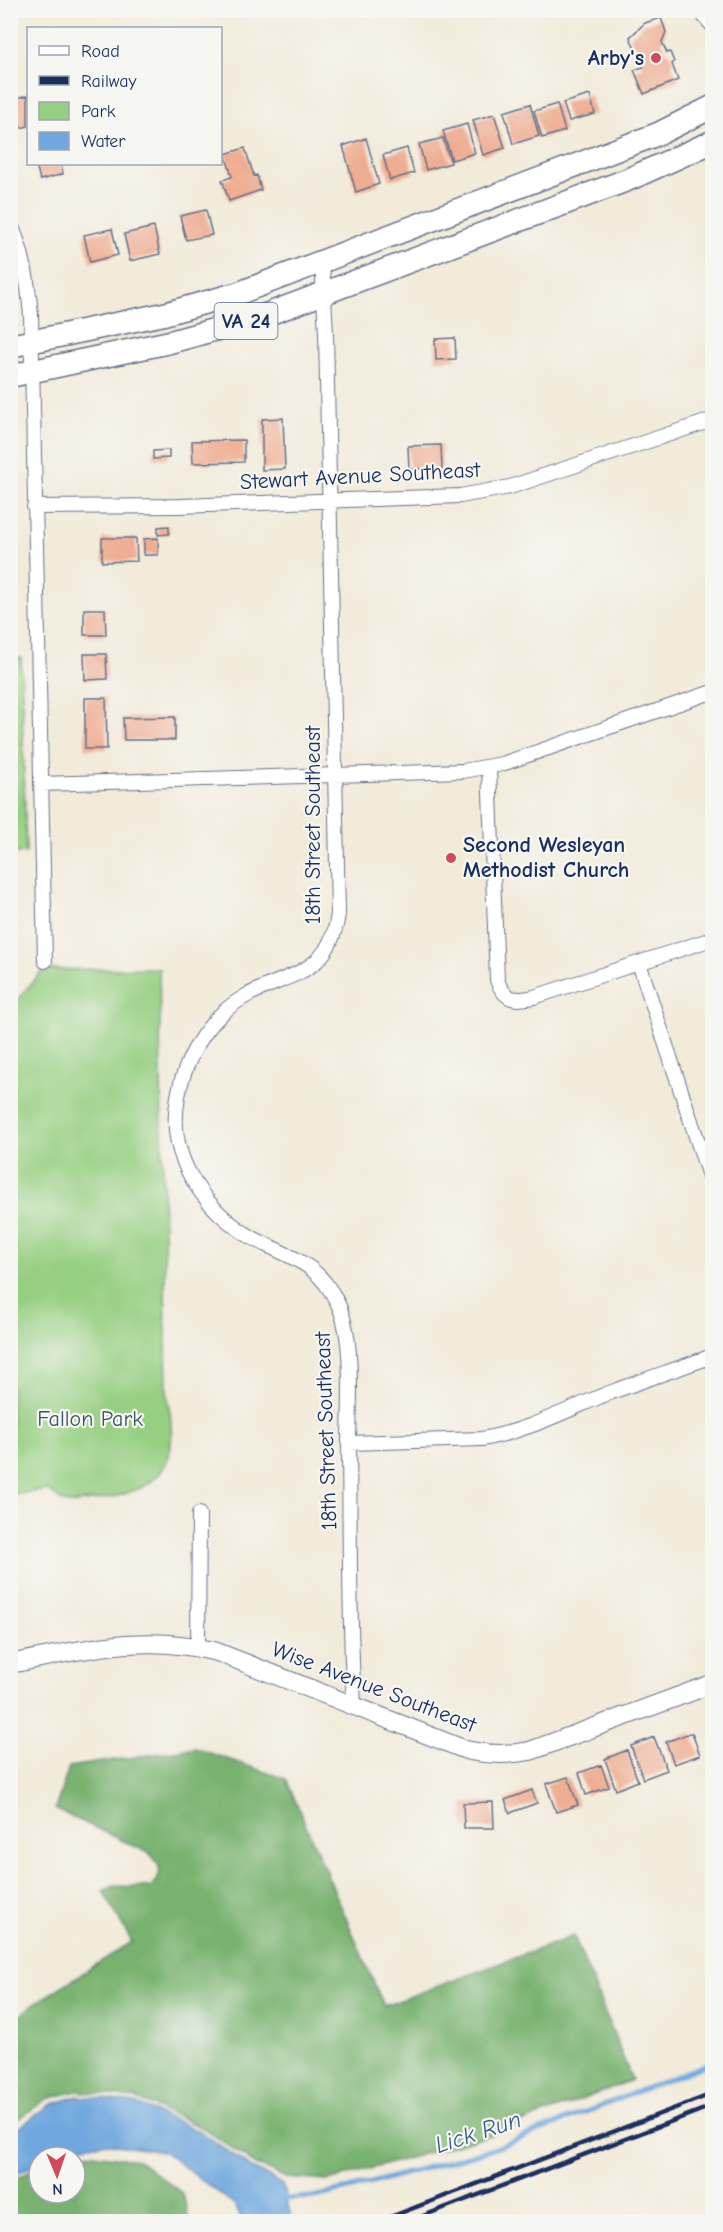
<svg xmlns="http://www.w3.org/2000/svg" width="723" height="2232" font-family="'Comic Neue',sans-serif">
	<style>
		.green { fill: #97cf82; stroke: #597f70; stroke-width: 1.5 }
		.forest { fill: #79b270; stroke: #4a7067; stroke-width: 1.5 }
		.water { fill: #6fa7de; stroke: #456b9e; stroke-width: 1.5 }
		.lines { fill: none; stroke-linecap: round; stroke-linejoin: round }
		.stream { stroke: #6fa7de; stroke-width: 5 }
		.building { fill: #efad92 }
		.minor-casing { stroke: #667189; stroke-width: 16 }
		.tertiary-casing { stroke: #667189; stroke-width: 20 }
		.primary-casing { stroke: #667189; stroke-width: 25 }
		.minor { stroke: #fff; stroke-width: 14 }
		.tertiary { stroke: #fff; stroke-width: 18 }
		.primary { stroke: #fff; stroke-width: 22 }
		.rail { stroke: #1b2f5e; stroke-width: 4.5 }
		.poi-dot { fill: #d1495b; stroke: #f6f6f2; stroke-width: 2 }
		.labels { text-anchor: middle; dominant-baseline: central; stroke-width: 4.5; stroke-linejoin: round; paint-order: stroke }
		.shield { fill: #f6f6f2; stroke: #5d6b8a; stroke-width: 1.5 }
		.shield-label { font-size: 21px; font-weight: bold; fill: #1b2f5e }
		.poi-label { font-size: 22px; font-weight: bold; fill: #1b2f5e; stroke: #f6f6f2; text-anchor: end }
		.street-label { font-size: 22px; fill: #1b2f5e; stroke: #f6f6f2 }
		.park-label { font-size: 22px; fill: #3a5767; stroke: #f6f6f2 }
		.water-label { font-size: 24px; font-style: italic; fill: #38598b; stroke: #f6f6f2 }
	</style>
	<rect width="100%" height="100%" fill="#f6f6f2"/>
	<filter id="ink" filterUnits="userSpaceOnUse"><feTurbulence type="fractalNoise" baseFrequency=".0167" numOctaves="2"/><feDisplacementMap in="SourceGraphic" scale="12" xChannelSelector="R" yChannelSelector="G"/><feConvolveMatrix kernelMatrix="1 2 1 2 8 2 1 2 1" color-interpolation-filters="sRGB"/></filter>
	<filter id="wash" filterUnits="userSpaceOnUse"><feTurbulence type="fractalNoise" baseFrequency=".008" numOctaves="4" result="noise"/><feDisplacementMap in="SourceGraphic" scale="24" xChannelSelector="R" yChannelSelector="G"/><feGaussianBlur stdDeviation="1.35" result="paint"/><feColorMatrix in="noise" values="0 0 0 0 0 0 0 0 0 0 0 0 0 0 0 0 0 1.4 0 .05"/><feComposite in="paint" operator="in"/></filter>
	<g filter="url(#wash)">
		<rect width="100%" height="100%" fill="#f2ebda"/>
		<path class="green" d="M21,658l5,195h-16v-194z
			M159,968l8,423c2,19 7,40 3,60 -8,44 -63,47 -99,53l-7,-2 -17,-12 -36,5v-488l32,-37z"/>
		<path class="forest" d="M195,1748l91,31 98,227 190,-70 58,144 -142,55 -162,46 -42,-3 -30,-13 -53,-37 -68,-30 -58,-7 -30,8 -36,25v-100l21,-19 100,-63 -29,-51 10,-5 38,1c13,-12 10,-23 -2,-34l-94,-44 14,-42z
			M80,2152l58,8 45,34 6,27h-178v-40l28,-14v26h36v-36h-13z"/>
		<path class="water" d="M78,2096l57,7 66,29 51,36 30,16 9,32 -2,5h-47l-7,-16 -71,-53 -61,-9 -26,4 -25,10h-13v6l-28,13v-43l39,-28z"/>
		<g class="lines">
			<path class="stream" d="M281,2199l33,-2 43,-10 136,-38 219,-87"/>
		</g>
		<g id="blocks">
			<path class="building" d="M661,18l5,14 -4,10 5,11 3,-1 4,10 -2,2 6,16 -34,14 -10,-24 9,-3 -13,-30 15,-14z
				M28,95v31l-7,2 -8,-29z
				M590,95l5,19 -26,7 -6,-18z
				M530,104l9,32 -26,8 -9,-32z
				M557,104l8,27 -23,7 -8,-27z
				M494,114l11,34 -22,7 -10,-35z
				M467,124l8,29 -23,7 -9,-29z
				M366,138l13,46 -23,8 -13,-46z
				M443,138l8,25 -25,7 -7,-26z
				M245,148l9,28 3,-1 4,15 -32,11 -7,-21 10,-3 -7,-23z
				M407,148l7,25 -24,7 -7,-25z
				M36,164h25l2,10 -23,6z
				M206,210l6,25 -26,5 -6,-24z
				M154,227l6,27 -30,7 -6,-27z
				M112,229l6,26 -28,7 -6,-27z
				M455,338l1,21 -20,1 -1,-21z
				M283,418l2,51 -23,1v-51z
				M244,440v22l-51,1 -1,-22z
				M441,445l1,24h-33l-1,-23z
				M169,450v8l-16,1v-8z
				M169,526v8l-11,1v-8z
				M102,538h34l1,23 -35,1z
				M158,538v17h-14v-16z
				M84,609h21l1,26h-22z
				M84,654h22l1,25 -22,1z
				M85,698h21l1,51h-22z
				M175,717v23h-51l-1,-22z
				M690,1733h2l8,22 -26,9 -8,-22z
				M654,1737l13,33 -24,9 -12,-33z
				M627,1750l11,31 -22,9 -11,-31z
				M601,1765l8,22 -23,8 -7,-22z
				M568,1777l10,28 -22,7 -10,-28z
				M532,1790l5,13 -27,10 -5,-13z
				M493,1802l1,26h-30l-1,-25z"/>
		</g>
	</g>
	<g filter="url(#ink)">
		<use href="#blocks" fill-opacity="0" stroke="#667189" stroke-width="1.5"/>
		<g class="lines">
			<g class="minor-casing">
				<path id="minor" d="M699,10l13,15
					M10,223c14,29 18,60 21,92l14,646
					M322,262l4,71 12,581c-8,61 -48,58 -92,82 -42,23 -67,72 -70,117 -4,51 32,99 75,124 38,21 66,23 87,67 17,36 11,101 11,141 1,87 0,174 5,260
					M34,507l146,-1 280,-10 50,-9 202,-67
					M489,767l8,213c8,21 18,21 37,17l178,-58
					M41,784l422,-13 39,-7 210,-72
					M639,963l73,222
					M349,1443l133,-4c41,-7 79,-26 117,-42 38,-15 76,-27 113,-41
					M198,1647l1,-133"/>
			</g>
			<g class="tertiary-casing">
				<path id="tertiary" d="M10,1664c72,-14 134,-32 207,-12l249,98c23,5 41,5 64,1l182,-67"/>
			</g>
			<g class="primary-casing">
				<path id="primary" d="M10,346l154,-32 75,-21 419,-159 54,-27
					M10,376l160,-34 90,-25 367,-137 85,-38"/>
			</g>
			<use href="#minor" class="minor"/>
			<use href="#tertiary" class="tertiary"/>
			<use href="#primary" class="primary"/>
			<path class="rail" d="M377,2222l335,-128
				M407,2222l305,-116"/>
		</g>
	</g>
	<g class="poi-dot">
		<circle cx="656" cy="58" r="6"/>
		<circle cx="451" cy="858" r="6"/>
	</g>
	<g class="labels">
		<rect class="shield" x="214.5" y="303" width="63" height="36" rx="4.5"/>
		<g class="shield-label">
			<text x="246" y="321">VA 24</text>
		</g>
		<g class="poi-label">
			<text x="644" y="58">Arby's</text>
			<text x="463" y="845" text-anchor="start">Second Wesleyan<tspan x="463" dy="25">Methodist Church</tspan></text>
		</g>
		<g class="street-label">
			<text transform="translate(360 476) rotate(-3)">Stewart Avenue Southeast</text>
			<text transform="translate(313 825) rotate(-90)">18th Street Southeast</text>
			<text transform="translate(326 1431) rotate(-92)">18th Street Southeast</text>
			<text transform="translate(374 1687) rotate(21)">Wise Avenue Southeast</text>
		</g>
		<g class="park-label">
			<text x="90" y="1419">Fallon Park</text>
		</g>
		<g class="water-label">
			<text transform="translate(478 2132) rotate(-18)">Lick Run</text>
		</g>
	</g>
	<rect width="723" height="2232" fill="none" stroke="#f6f6f2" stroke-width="36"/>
	<rect x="27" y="27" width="195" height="138" fill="#f6f6f2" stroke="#9ea6b7" stroke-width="1.5"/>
	<rect x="39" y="46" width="30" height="9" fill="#ffffff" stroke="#9ea6b7" stroke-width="1.5"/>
	<text x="81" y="57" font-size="18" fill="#1b2f5e">Road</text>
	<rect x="39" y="76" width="30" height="9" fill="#1b2f5e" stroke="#9ea6b7" stroke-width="1.5"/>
	<text x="81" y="87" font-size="18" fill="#1b2f5e">Railway</text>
	<rect x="39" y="102" width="30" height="18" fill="#97cf82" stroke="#9ea6b7" stroke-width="1.5"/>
	<text x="81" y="117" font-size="18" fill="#1b2f5e">Park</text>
	<rect x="39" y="132" width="30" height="18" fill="#6fa7de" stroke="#9ea6b7" stroke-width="1.5"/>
	<text x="81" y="147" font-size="18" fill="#1b2f5e">Water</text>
	<g transform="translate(57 2175) rotate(178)"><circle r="28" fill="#f6f6f2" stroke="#9ea6b7" stroke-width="1.5"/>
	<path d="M0-4.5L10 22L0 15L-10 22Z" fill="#d1495b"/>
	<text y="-9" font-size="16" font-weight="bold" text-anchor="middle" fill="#1b2f5e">N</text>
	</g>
</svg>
